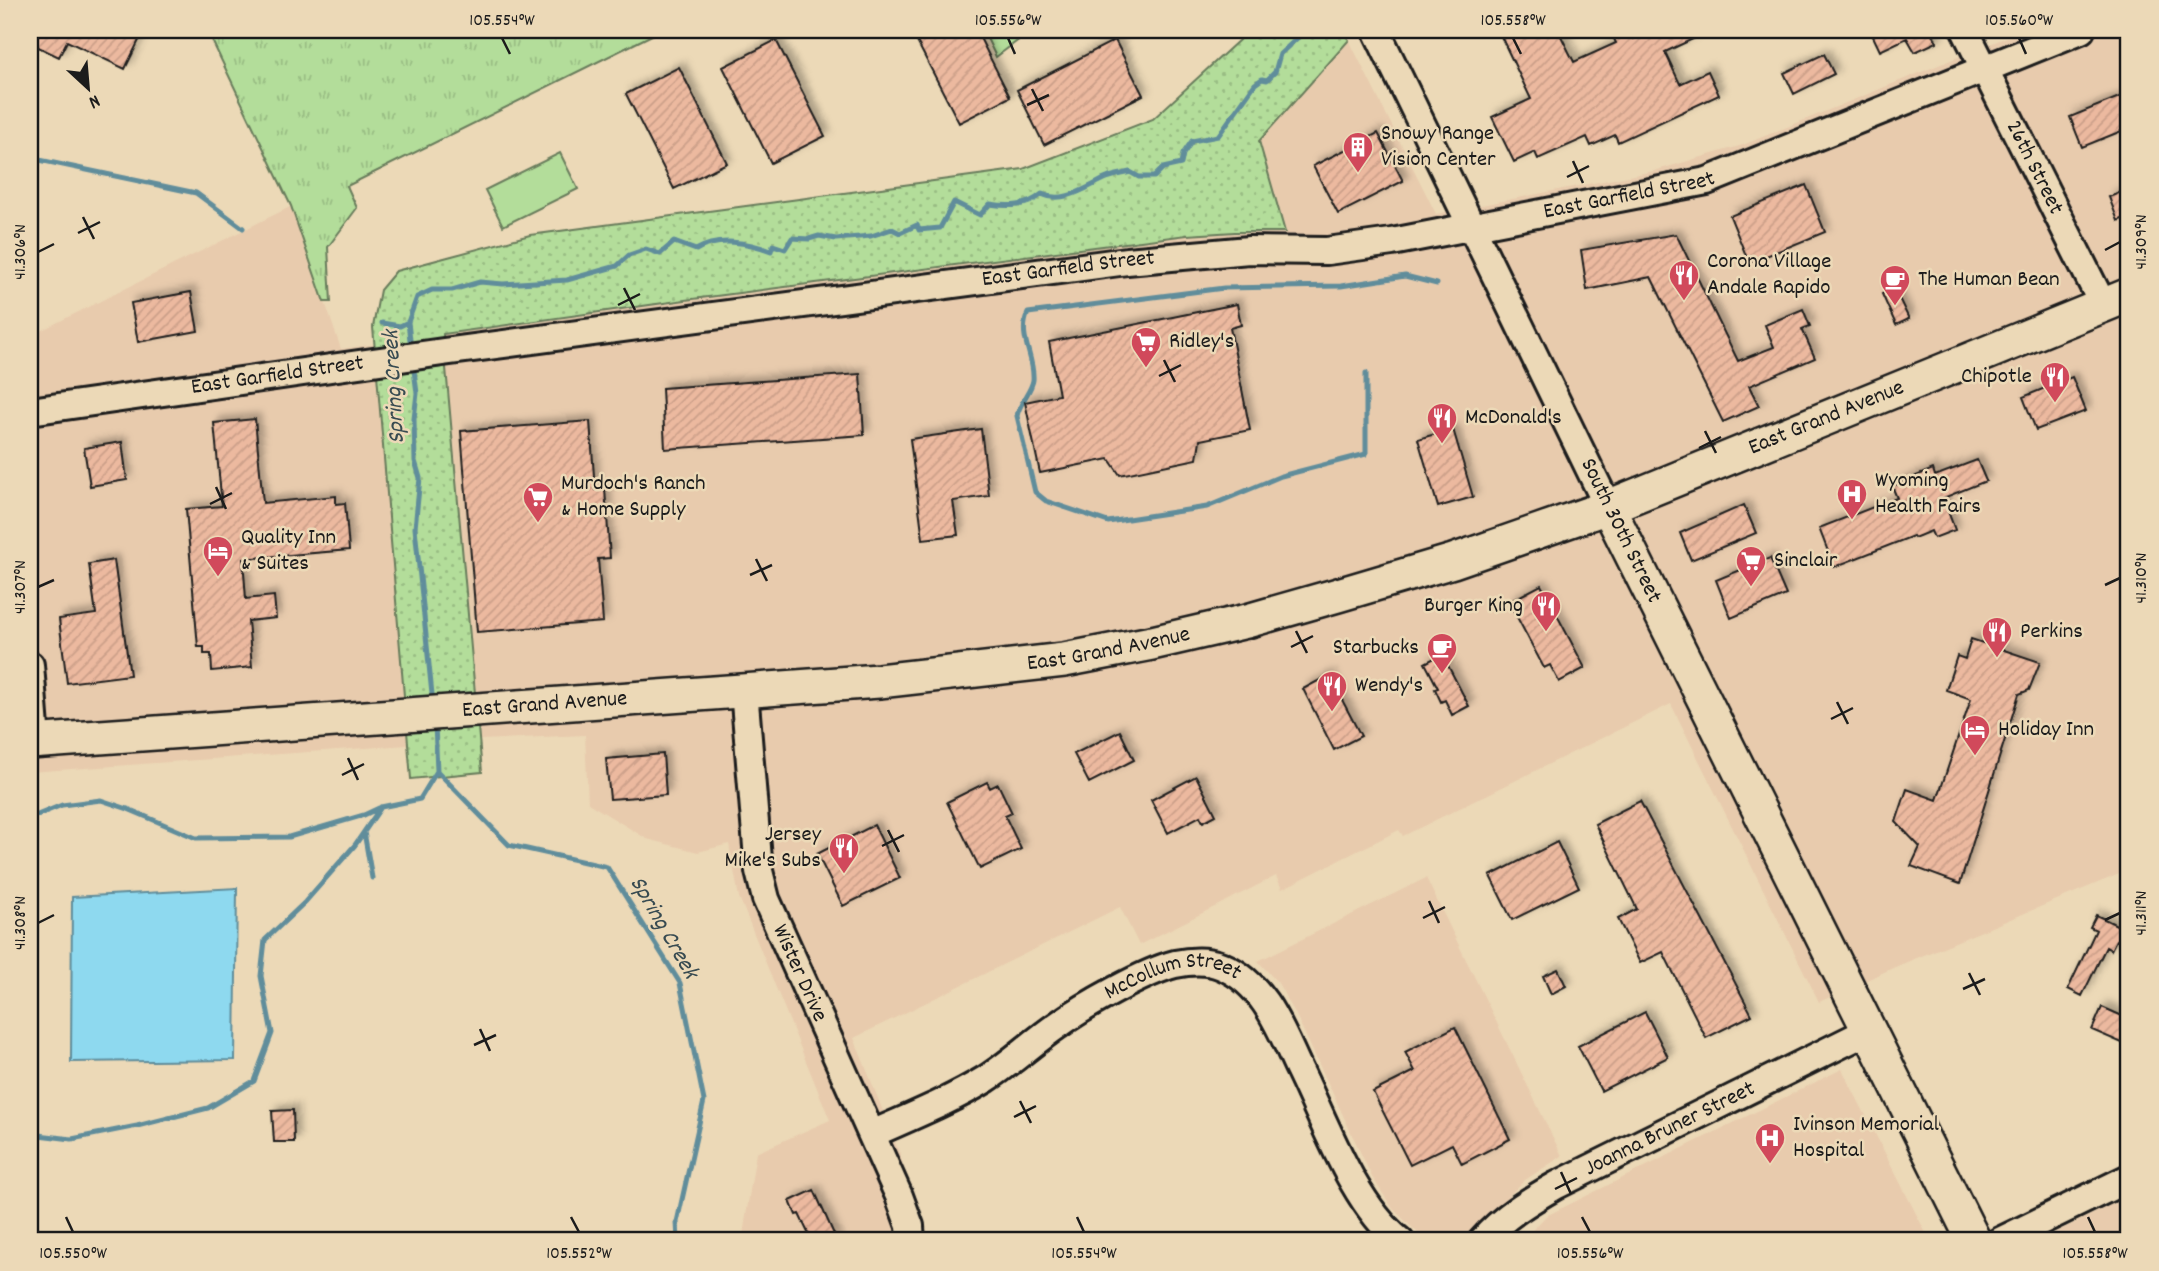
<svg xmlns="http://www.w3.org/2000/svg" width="2159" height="1271" font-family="Dekko,sans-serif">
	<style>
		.built { fill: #e8cbad }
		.grass { fill: url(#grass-tufts); stroke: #687c5b; stroke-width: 2 }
		.park { fill: url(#park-dots); stroke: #687c5b; stroke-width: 2 }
		.pitch { fill: #b3dd9a; stroke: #687c5b; stroke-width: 2 }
		.water { fill: #8ed9ef; stroke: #608d9b; stroke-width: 2 }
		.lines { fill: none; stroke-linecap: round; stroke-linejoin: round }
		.stream { stroke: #608d9b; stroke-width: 5 }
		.building { fill: url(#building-hatch); stroke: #1c1c1c; stroke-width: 2; filter: url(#shadow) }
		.minor-casing { stroke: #1c1c1c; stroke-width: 32 }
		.major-casing { stroke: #1c1c1c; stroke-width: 38 }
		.minor { stroke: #ecd9b7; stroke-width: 26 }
		.major { stroke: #ecd9b7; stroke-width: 33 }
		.ticks { fill: none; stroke: #1c1c1c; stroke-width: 2.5 }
		.labels { text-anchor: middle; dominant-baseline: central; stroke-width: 5; stroke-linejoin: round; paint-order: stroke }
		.poi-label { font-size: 23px; fill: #1c1c1c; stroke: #ecd9b7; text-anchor: start }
		.street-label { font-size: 23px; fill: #1c1c1c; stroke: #ecd9b7 }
		.water-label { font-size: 24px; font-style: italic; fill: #384b51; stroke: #ecd9b7 }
		.neatline { fill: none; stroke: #1c1c1c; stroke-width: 2.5 }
		.ticks-label { font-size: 18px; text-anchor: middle; fill: #1c1c1c }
	</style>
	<defs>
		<pattern id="grass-tufts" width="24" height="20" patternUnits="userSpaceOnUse" patternTransform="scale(1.75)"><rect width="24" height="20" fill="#b3dd9a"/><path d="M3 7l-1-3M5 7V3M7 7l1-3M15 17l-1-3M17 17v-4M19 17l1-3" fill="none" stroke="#99bd84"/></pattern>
		<pattern id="park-dots" width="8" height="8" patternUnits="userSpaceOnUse" patternTransform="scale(1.75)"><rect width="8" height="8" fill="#b3dd9a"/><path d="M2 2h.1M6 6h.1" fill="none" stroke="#99bd84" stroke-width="1.8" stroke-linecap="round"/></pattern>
		<pattern id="building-hatch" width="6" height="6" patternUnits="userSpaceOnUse" patternTransform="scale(1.75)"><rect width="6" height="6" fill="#ecb99f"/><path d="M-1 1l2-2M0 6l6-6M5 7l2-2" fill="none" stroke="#ca9e88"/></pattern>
		<filter id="shadow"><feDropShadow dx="5" dy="-5" stdDeviation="3.5" flood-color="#0004"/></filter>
	</defs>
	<rect width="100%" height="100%" fill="#ecd9b7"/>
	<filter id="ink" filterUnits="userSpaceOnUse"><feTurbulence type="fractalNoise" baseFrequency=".0143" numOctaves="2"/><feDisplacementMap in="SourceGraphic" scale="14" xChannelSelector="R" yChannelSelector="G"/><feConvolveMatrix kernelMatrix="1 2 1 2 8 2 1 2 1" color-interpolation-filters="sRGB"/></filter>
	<g filter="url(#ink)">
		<path class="built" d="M2024,30h105v840l-234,97 -76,35 -148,-298 -268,132 -4,-6 -117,59 -6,-13 -137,69 -19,-38 -266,131 46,116 22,87h-180l14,-88 74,-33 -91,-223 -10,-53 -31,8 -51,-13 -59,-36 -3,-68 -168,8 -10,2 -377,27v-379l6,-1 -6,-36v-20l262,-130 49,143 344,-49 502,-65 48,-3h50l-26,-91 90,-101 87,174 218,-43 89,-26z
			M1426,878l136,278 -37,24 -63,61h-30l-11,-5 -28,-27 -21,-32 -77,-164 -17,-30 -20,-22z
			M1842,1069l88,172h-408l24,-25z
			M2129,1196v45h-91z"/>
		<path class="grass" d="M207,30h455l-315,156 10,22 -29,39 3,55h-7l-33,-96z"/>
		<path class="park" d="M1246,30h95l8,10 -90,101 26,91h-50l-48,3 -502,65 -242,34 39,438 -71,7 -38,-452 7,-37 16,-19 134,-36 493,-66 130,-50 86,-79z"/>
		<path class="pitch" d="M983,30h49l-36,27z
			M560,153l18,36 -75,37 -18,-36z"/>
		<path class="water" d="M237,888l-2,172 -164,2 1,-165z"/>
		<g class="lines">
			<path class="stream" d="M30,158l166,35 47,35
				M382,323l18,3 8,-4
				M411,349l-3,-27 9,-25 15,-7h20l28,-8 23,2 64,-4 50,-14 12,-11 17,-6 14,5 14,-12 22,8c22,-13 52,-8 75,1l2,-6 12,4 7,-11 17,1 10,-3 17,3 35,-3 21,-7 8,4 17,-8 2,5 21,-2 14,-26 26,13 10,-11c19,3 37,3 52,-10 22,11 46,-8 65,-16 8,-3 16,-4 23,-6l9,5h15l9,-9 18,-4 2,-10 9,-13 26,-5 37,-52 7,-5 5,1 8,-8 5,-18 26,-24
				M413,363l4,30 -3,26 1,42 5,17 -5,50 18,176
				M1366,373v81l-85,22 -74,31 -99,15 -62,-21 -11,-9 -18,-76c2,-12 15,-26 16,-36 2,-23 -16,-44 -5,-67l196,-25 117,-2 64,-10 32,8
				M435,724l2,47 72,74 98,22 73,116 24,118 -27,121 1,19
				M30,818l32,-13 39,-5 27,9 68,29 93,-1 75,-22 17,-8 39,-8 17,-28
				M364,832l8,46
				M30,1134l42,5 65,-13 71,-18 46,-27 18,-48 -11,-57 4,-36 40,-38 50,-57 26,-38"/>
		</g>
		<path class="building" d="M30,30h114l-19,39 -58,-28 -8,16 -29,-14z
			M911,30h65l34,67 -51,26z
			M1498,30h60l16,32 42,-19 -6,-13h18l5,9 20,-9h59l-47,22 15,32 28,-13 11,24 -101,47 -3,-7 -24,11 -4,-9 -49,22 -3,-7 -21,10 -22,-45 39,-18z
			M1870,30h61l6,12 -22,10 -8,-14 -27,13z
			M776,40l49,96 -54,27 -48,-96z
			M1115,40l28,55 -99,50 -27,-55z
			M1824,54l10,20 -40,20 -10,-21z
			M679,67l48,96 -53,26 -48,-95z
			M2129,93v35l-47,19 -12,-30z
			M1378,133l25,48 -65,33 -25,-48z
			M1806,185l19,47 -76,31 -19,-47z
			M2129,189v27l-11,5 -9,-24z
			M1676,234l62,127 36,-14 -9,-22 38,-16 7,17 -8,3 13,29 -66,28 10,20 -36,16 -72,-145 -64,13 -6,-40z
			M1894,288l15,31 -13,6 -14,-31z
			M191,292l7,39 -60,11 -7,-39z
			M1237,304l4,21 -11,3 20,102 -50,10 -3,19 -77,16 -11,-16 -69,14 -15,-71 34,-7 -10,-53z
			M860,374l4,61 -199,14 -3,-61z
			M2072,377l14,34 -50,19 -13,-33z
			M255,419l8,84 73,-7v8l9,-1 4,47 -106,9 3,40 28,-3 2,22 -28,3 4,46 -40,4 -1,-17h-7v-7h-6l-12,-138 36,-3 -8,-83z
			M590,421l5,69 10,-1 5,69 -12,1 5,63 -126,10 -16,-201z
			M981,429l8,67 -36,5 5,34 -35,4 -13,-100z
			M1453,429l20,68 -35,10 -20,-68z
			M122,442l5,38 -37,6 -6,-38z
			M1977,460l9,21 -43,17 12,32 -21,8 -3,-7 -17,7 -1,-2 -79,31 -15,-39 78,-30 -5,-12 41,-17 2,7z
			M1744,505l12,28 -65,27 -11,-27z
			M1770,558l16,37 -55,23 -15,-38z
			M114,560l16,115 -63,8 -8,-64 37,-5 -7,-50z
			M1541,585l44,83 -26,14 -9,-17 -6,3 -35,-66z
			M1971,639l69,23 -11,28 -10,4 -59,190 -49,-18 9,-19 -24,-25 11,-33 30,11 34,-101 -25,-9 11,-34 8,3z
			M1442,654l27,52 -17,9 -7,-15 -4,2 -6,-13 3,-1 -13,-25z
			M1329,675l32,61 -27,14 -31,-61z
			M1120,731l14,29 -45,23 -15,-29z
			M663,754l3,41 -56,4 -4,-40z
			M1196,776l20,39 -13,7 -3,-6 -32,17 -17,-33z
			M987,782l3,6 8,-4 14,29 -7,3 16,33 -41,20 -33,-67z
			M1640,801l112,214 -46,23 -43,-86 -23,11 -22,-44 19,-10 -42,-85z
			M874,825l26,53 -57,28 -26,-52z
			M1557,842l22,45 -67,33 -22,-44z
			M2096,915l33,16v9l-2,5 -11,-5 -5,10 -5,-3 -24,49 -14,-7 28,-59 -6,-3z
			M1558,969l8,17 -15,8 -8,-18z
			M2102,1007l27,12v27l-37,-16z
			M1645,1012l23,45 -67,34 -23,-45z
			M1455,1027l55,112 -48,25 -10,-20 -42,21 -37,-73 42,-21 -10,-19z
			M293,1110l1,32h-20l-2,-31z
			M814,1190l23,51h-25l-13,-27 -3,1 -6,-14z"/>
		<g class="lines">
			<g class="minor-casing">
				<g id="minor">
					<path d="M1376,30l232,477"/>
					<path id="s1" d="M1965,30l138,275"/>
					<path id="s2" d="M30,411l413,-59 684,-91 122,-11 78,1 65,-9 315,-61 374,-151"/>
					<path d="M30,665l6,76"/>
					<path id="s3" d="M744,690l15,181 7,28 133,297 11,30 1,15"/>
					<path id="s4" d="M872,1134c38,-17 78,-33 114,-55 25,-16 47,-37 72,-54 26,-19 86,-53 117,-61 15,-3 33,-4 47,2 43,18 59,65 77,103 27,55 54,134 101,172"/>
					<path id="s5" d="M1482,1241c21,-24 47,-40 75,-56l311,-154"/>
					<path d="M2000,1241l129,-63"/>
				</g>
			</g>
			<g class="major-casing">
				<g id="major">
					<path d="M1608,507l366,734"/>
					<path id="s6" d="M30,742l849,-61 185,-21 88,-17 95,-22 91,-26 115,-34 155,-54 521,-212"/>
				</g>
			</g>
			<use href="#minor" class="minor"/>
			<use href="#major" class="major"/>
		</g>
	</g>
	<path class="ticks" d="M502,38l8,16M1008,38l7,16M1513,38l8,16M2019,38l7,16M1032,89l11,22M1027,105l22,-10M1573,161l10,22M1567,177l22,-11M83,217l11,22M78,233l22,-11M2105,250l15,-8M38,252l16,-8M624,288l11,22M618,305l22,-11M1164,360l11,22M1159,376l22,-11M1705,431l11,22M1699,448l22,-11M216,487l10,22M210,504l22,-11M756,559l11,22M750,575l22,-10M2105,585l15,-7M38,587l16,-7M1296,631l11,22M1291,647l22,-11M1837,702l11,22M1831,719l22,-11M348,758l10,22M342,775l22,-11M888,830l11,22M882,846l22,-11M1429,901l10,22M1423,918l22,-11M2105,920l15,-7M38,923l16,-8M1969,973l11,22M1963,989l22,-10M480,1029l10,22M474,1045l22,-10M1020,1101l11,22M1014,1117l22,-11M1561,1172l10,22M1555,1189l22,-11M66,1217l7,15M571,1217l8,15M1077,1217l7,15M1582,1217l8,15M2088,1217l7,15"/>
	<defs>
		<g id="building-pin" transform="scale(1.575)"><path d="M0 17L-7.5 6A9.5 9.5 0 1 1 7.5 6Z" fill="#d1495b" stroke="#ecd9b7"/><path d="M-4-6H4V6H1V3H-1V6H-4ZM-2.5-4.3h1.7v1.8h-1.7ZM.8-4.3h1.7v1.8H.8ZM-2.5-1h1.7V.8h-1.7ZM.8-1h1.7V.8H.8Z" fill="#fff"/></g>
		<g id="restaurant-pin" transform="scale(1.575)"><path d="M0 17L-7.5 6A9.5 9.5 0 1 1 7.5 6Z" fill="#d1495b" stroke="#ecd9b7"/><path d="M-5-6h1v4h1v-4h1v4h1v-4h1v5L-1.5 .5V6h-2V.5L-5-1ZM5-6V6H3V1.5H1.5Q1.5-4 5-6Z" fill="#fff"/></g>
		<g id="cafe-pin" transform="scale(1.575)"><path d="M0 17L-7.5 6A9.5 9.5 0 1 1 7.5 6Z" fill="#d1495b" stroke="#ecd9b7"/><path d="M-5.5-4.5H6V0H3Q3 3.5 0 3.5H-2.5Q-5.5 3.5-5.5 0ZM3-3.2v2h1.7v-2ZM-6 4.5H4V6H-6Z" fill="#fff"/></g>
		<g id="supermarket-pin" transform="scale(1.575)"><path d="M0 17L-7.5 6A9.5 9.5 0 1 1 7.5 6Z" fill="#d1495b" stroke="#ecd9b7"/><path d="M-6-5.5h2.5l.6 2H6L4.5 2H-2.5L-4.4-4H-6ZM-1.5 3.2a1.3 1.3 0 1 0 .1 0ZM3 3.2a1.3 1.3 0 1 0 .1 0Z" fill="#fff"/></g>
		<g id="hospital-pin" transform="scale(1.575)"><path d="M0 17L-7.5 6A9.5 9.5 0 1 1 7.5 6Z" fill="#d1495b" stroke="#ecd9b7"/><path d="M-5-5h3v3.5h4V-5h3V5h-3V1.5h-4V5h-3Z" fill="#fff"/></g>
		<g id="hotel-pin" transform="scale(1.575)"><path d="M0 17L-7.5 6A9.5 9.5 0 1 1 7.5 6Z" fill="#d1495b" stroke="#ecd9b7"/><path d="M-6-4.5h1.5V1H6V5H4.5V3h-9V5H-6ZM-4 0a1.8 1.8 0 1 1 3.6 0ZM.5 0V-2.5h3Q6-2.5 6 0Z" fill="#fff"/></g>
	</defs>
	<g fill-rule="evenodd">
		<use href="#building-pin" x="1358" y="147"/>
		<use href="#restaurant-pin" x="1684" y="275"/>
		<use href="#cafe-pin" x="1895" y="280"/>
		<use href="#supermarket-pin" x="1146" y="342"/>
		<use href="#restaurant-pin" x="2055" y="377"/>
		<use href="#restaurant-pin" x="1442" y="418"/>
		<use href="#hospital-pin" x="1852" y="494"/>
		<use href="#supermarket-pin" x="538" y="497"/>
		<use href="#hotel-pin" x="218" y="551"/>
		<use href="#supermarket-pin" x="1751" y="561"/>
		<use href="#restaurant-pin" x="1546" y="606"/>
		<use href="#restaurant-pin" x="1997" y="632"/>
		<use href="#cafe-pin" x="1442" y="648"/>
		<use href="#restaurant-pin" x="1332" y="686"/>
		<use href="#hotel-pin" x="1975" y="730"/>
		<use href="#restaurant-pin" x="844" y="848"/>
		<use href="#hospital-pin" x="1770" y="1138"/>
	</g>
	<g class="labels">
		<g class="poi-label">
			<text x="1381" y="134">Snowy Range<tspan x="1381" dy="26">Vision Center</tspan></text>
			<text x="1707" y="262">Corona Village<tspan x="1707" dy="26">Andale Rapido</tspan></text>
			<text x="1918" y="280">The Human Bean</text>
			<text x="1169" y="342">Ridley's</text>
			<text x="2032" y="377" text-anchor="end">Chipotle</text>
			<text x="1465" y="418">McDonald's</text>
			<text x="1875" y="481">Wyoming<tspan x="1875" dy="26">Health Fairs</tspan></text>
			<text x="561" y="484">Murdoch's Ranch<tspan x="561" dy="26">&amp; Home Supply</tspan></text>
			<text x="241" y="538">Quality Inn<tspan x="241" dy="26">&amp; Suites</tspan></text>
			<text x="1774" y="561">Sinclair</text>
			<text x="1523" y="606" text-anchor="end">Burger King</text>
			<text x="2020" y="632">Perkins</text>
			<text x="1419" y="648" text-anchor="end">Starbucks</text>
			<text x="1355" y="686">Wendy's</text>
			<text x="1998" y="730">Holiday Inn</text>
			<text x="821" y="835" text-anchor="end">Jersey<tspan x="821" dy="26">Mike's Subs</tspan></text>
			<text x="1793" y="1125">Ivinson Memorial<tspan x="1793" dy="26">Hospital</tspan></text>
		</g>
		<g class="street-label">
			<text stroke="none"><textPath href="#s1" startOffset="154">26th Street</textPath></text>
			<text stroke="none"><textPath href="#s2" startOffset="1615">East Garfield Street</textPath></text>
			<text stroke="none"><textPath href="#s2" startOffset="1048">East Garfield Street</textPath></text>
			<text stroke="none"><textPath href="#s2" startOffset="250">East Garfield Street</textPath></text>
			<text stroke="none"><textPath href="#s6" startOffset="1839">East Grand Avenue</textPath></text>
			<text transform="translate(1620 531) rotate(64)">South 30th Street</text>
			<text stroke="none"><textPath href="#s6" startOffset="1083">East Grand Avenue</textPath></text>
			<text stroke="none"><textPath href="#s6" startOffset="516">East Grand Avenue</textPath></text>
			<text stroke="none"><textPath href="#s3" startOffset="292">Wister Drive</textPath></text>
			<text stroke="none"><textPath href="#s4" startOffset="345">McCollum Street</textPath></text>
			<text stroke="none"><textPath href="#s5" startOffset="220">Joanna Bruner Street</textPath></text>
		</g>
		<g class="water-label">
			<text transform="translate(395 387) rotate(-93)">Spring Creek</text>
			<text transform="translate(663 928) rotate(60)">Spring Creek</text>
		</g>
	</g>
	<rect width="2159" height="1271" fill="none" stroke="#ecd9b7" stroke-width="77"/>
	<g transform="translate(88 88) rotate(154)" stroke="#ecd9b7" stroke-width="5" paint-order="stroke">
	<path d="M0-5L12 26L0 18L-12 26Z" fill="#1c1c1c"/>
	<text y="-10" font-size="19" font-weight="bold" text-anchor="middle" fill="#1c1c1c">N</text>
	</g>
	<rect x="38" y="38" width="2082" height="1194" class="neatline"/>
	<g class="ticks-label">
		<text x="502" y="25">105.554°W</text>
		<text x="1008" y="25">105.556°W</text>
		<text x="1513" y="25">105.558°W</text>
		<text x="2019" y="25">105.560°W</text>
		<text transform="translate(2140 242) rotate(-90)" y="6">41.309°N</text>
		<text transform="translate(19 252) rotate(-90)" y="6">41.306°N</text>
		<text transform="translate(2140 578) rotate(-90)" y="6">41.310°N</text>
		<text transform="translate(19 587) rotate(-90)" y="6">41.307°N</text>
		<text transform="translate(2140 913) rotate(-90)" y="6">41.311°N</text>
		<text transform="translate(19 923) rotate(-90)" y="6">41.308°N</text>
		<text x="73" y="1258">105.550°W</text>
		<text x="579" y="1258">105.552°W</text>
		<text x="1084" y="1258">105.554°W</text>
		<text x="1590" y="1258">105.556°W</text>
		<text x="2095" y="1258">105.558°W</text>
	</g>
</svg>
